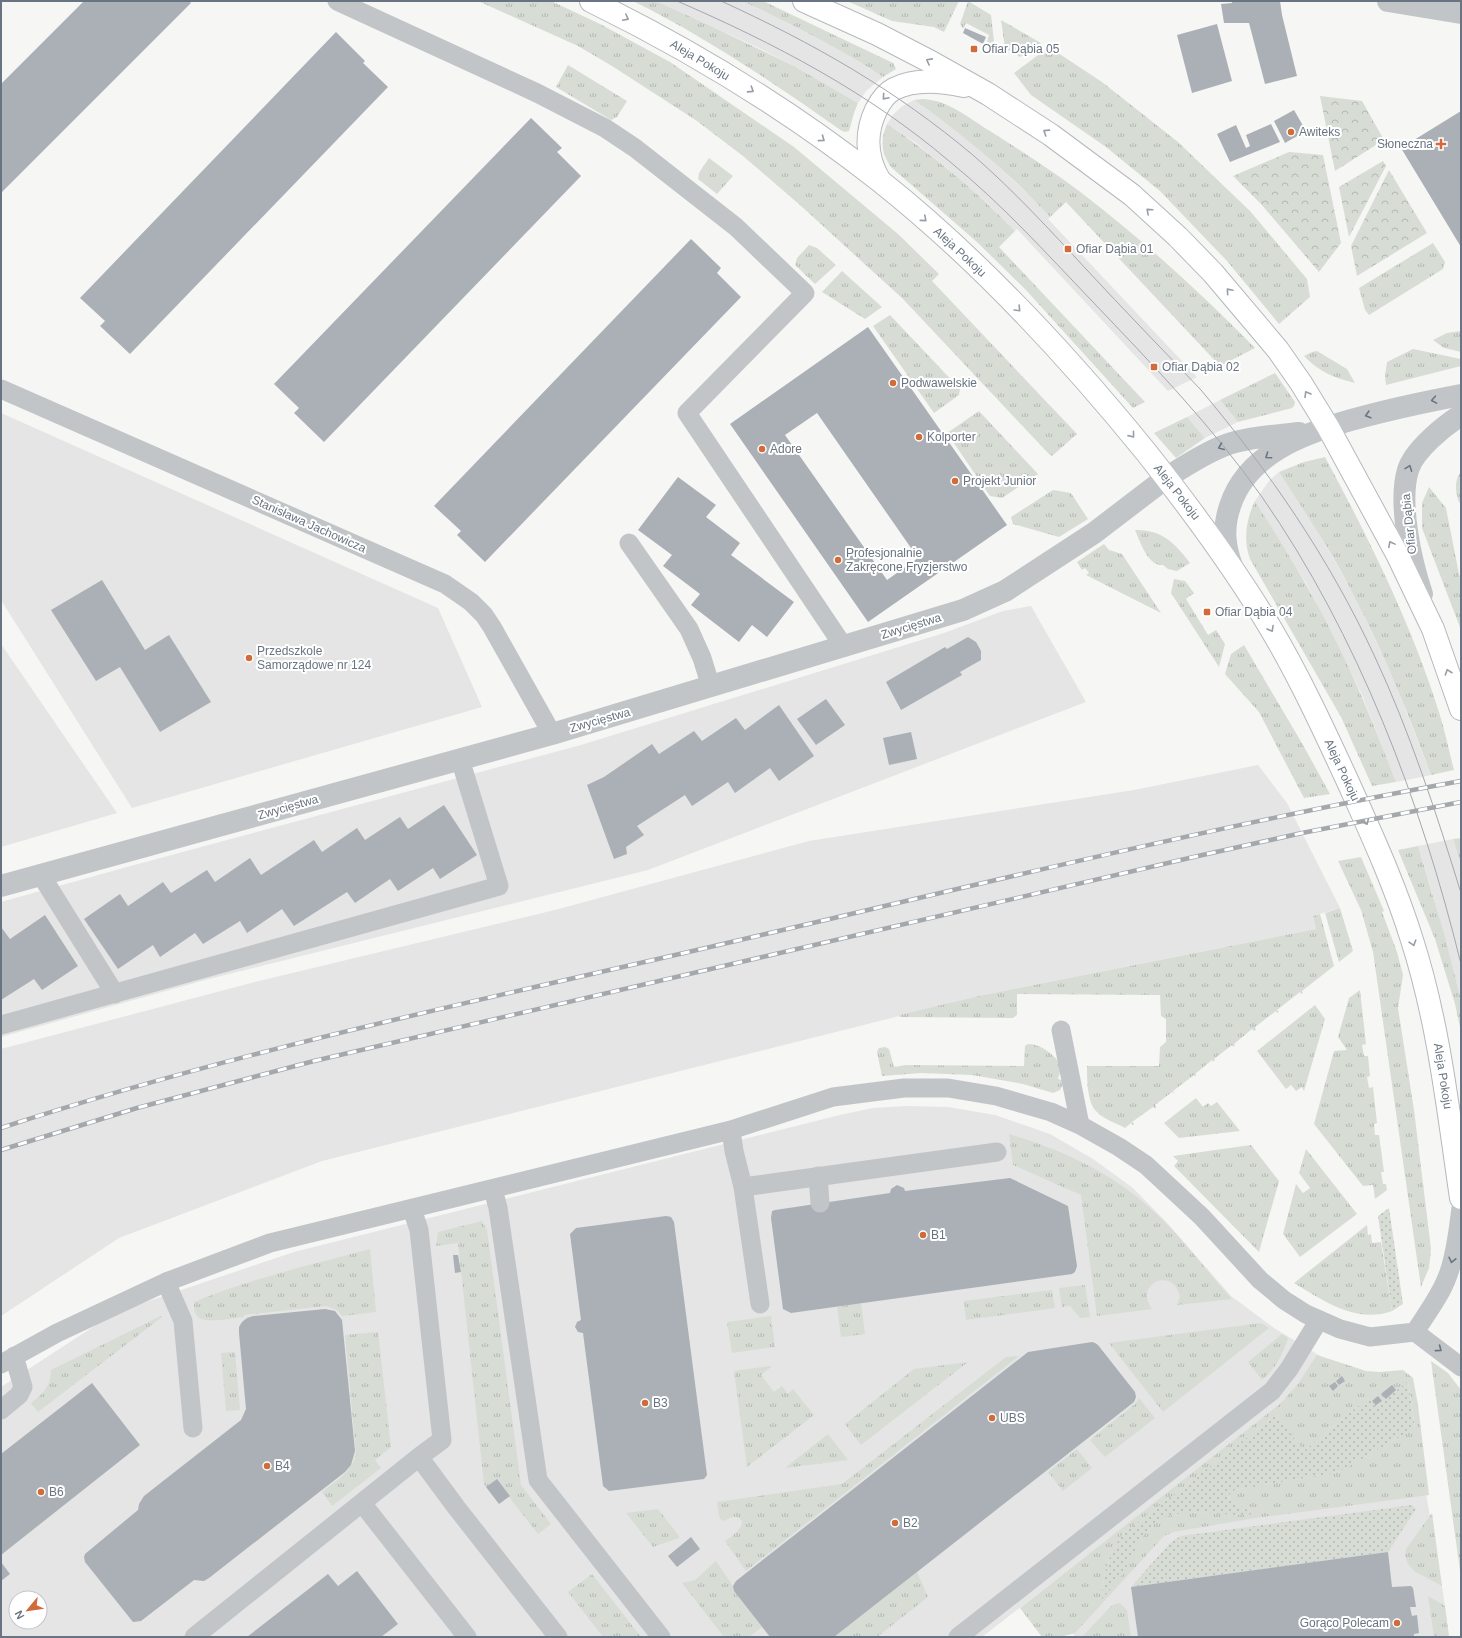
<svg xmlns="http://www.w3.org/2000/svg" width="1462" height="1638" font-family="Helvetica,sans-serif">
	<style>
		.built { fill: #e4e5e4; fill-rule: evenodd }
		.grass { fill: url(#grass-tufts); fill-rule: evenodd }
		.forest { fill: url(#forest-crowns) }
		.garden { fill: url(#garden-dots) }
		.building { fill: #aab0b5; fill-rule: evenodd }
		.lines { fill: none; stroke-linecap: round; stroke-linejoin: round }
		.secondary-casing { stroke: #b5b9bd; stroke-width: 24 }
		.service { stroke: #c2c5c8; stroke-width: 19 }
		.minor { stroke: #c2c5c8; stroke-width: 22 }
		.tertiary { stroke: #c2c5c8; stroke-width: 22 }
		.secondary { stroke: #fff; stroke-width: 22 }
		.tram { stroke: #a4a8ad; stroke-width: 1 }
		.rail-casing { stroke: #a4a8ad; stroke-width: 4.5 }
		.rail { stroke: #fff; stroke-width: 3; stroke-dasharray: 9; stroke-linecap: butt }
		.oneway { stroke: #959ea7 }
		.oneway2 { stroke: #687481 }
		.poi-dot { fill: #d16b39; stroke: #fff; stroke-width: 1.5 }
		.labels { text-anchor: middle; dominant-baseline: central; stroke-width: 4; stroke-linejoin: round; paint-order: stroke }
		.poi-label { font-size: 12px; fill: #687481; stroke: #fff; text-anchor: start }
		.street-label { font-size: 12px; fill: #687481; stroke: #fff }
	</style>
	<defs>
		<pattern id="grass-tufts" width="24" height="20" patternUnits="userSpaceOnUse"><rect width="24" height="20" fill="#d7ddd5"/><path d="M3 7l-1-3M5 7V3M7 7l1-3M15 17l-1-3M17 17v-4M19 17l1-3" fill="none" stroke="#b2b8b2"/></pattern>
		<pattern id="forest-crowns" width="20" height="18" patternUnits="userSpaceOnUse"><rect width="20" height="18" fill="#d7ddd5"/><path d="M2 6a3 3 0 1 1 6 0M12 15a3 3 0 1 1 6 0" fill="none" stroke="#b2b8b2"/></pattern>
		<pattern id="garden-dots" width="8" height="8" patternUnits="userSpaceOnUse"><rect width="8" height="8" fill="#d7ddd5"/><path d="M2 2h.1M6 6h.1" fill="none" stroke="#b2b8b2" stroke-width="1.8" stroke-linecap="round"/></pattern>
	</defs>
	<rect width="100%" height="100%" fill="#f6f6f4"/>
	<path class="built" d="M656,1h86l57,26 28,15 56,35 -17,14 -8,12 -64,-37 -37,-19z
		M914,100l37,27 35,28 47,44 17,18 -2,2 149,158 -29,14 -151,-162 -2,2 -28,-28 -40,-35 -31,-25 -29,-19 6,-9 8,-8z
		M1220,400l18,22 -33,16 -18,-21z
		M1,413l437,195 44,99 -350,101 -131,-208z
		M1279,472l34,51 45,79 37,81 36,92 -35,7 -33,-85 -29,-60 -28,-54 -51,-82 14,-20z
		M1031,606l55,96 -438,168 -439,109 -208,58v-135l126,-35 454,-122 363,-112 59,-22z
		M1,644l116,169 -116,34z
		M1258,765l29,38 53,105 -27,8 3,13 -333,66 -661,166 -203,77 -118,78v-267l258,-68 296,-71 254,-69 325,-51z
		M1453,839l8,26v135l-29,-108 -14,-46z
		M908,1106l40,1 47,8 55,19 43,25 40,29 35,36 63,72 43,32 71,43 61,7 36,208 7,51h-375v-4l15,-79 -107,83h-981v-250l115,-75 178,-60 546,-137 33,-7zM16,1598h24v24h-24z"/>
	<path class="grass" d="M478,1h73l49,23 70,38 124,85 104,87 41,40 -7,7 145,153 -25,22 -5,-4 -144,-153 -103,-94 -57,-49 -46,-35 -85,-55 -34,-20z
		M633,1h23l57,26 81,39 64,37 -4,10 -5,18 -4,1 -3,-1c-67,-47 -136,-94 -209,-130z
		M742,1h21l130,62 3,6 -13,8c-45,-30 -92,-54 -141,-76z
		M847,1h112l-15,31 -10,-5 -42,-6z
		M968,1l23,14 3,26 -5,3 -2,-2 2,-7 -23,-12 -3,6 -3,-5z
		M1001,20l40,23 -21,14 -15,-9z
		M1049,47l53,35 76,60 72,69 57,68 3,18 -31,27 -52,-63 -67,-70 -54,-44 -75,-52 -17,-22z
		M568,65l59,36 -10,16 -6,3 -55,-33z
		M922,99c25,0 48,20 68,32 31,20 63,40 93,63 61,47 118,99 172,154l-35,18 -154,-164 -16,15c-41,-45 -87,-82 -136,-117z
		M887,124c47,31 89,67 128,107l-16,16 146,155 -12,6 -108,-119 -48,-47 -85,-74c-11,-13 -12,-28 -5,-44z
		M709,158l24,18 -16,18 -19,-15 1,-6z
		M1433,243l12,19 -2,7 -74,46 -4,-5 -6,-22z
		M809,245l8,3 19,17 -21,19 -20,-19 2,-7z
		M842,271l40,36 -17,12 -43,-27z
		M890,315l70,74 -1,6 -25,18 -61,-87z
		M1461,331v21l-17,-4 -11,-8 14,-7z
		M1413,349l48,10v7l-75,19 -1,-9 2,-14z
		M1317,351l30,18 8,14c-20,-5 -36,-11 -51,-27l8,-4z
		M1275,373l20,29 -1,4 -2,2 -54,14 -18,-22z
		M979,411l59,63 -36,24 -12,-2 -43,-63z
		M1187,417l18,21 -29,20 -22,-25z
		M1325,457c44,82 86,166 114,255 6,19 10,39 15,58l-23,5c-25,-68 -53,-136 -88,-200 -19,-35 -42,-69 -64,-103l25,-10z
		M1461,472v28l-2,3c-3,-11 -6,-21 2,-31z
		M1429,487l17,21 15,76v46l-39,-102v-25z
		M1053,490l18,3 17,26 -29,18 -46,-13 -2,-7z
		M1255,501c28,44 56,89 79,136 24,47 43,96 62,145l-24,4 -31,-69 -91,-158c-7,-19 -4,-40 5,-58z
		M1135,530c26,-1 40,13 55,33l-13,8 -9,-2 -5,-4c-15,2 -23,-24 -28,-35z
		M1104,544l5,6 13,4 39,59 -75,-38 3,-2 -4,-5 -3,2 -5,-8z
		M1174,579l11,2 9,12 -8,6 22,36 8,-5 9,14 -6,23 -48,-74z
		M1244,645l59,100 27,49 -26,4 -45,-86 -34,-38 6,-20z
		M1461,838v27l-8,-26z
		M1418,846l25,84 18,70v32l-6,-28 -20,-65 -37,-89z
		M1361,857l23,54 -2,1 15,40 6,23 -5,33 16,102 17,139 -2,19 -8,19 -48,-335 -12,-42 -23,-49z
		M1340,908l13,43 -14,11 -14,-49z
		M1320,914l14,52 -32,25 1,2 -2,1 -1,-2 -23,18 2,2 -2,1 -1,-2 -21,16 1,3 -2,1 -2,-2 -18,15 1,1 -2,2 -1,-2 -18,14 1,1 -2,2 -1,-2 -17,14 1,1 -1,1 -1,-1 -21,16 2,2 -3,-1 -17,13 1,2 -1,2 -2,-2 -21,15 2,2 -1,1 -2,-2 -6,5c-9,-5 -24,-10 -30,-18 -8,-10 -8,-32 -8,-44h72l1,-19 6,-5v-23l-5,-3 -1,-21 -143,-1v21l-4,3 -114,-1 1,-2 83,-20 333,-66 -3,-13z
		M1360,990l6,54 -4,1 2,11h4l2,20 -3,1 2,11 4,-1 4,36 -3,1 1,11h4l5,37h-3l2,12h3l1,6 -12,9 -2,-14 -10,1 -49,-62 20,-73 13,-1 -9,-13 11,-39z
		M1315,1005l10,14 -21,72 -2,-4 -6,4 -5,-6 -5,4 -29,-38z
		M1028,1044c14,0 26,11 34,22l-4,13 7,2 -5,9 -7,3 -30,-9 -51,-9 -51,-2 -39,3 -5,-24 2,-4 6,-1 4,2 5,18 12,-2 117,1h1l1,-20z
		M1196,1098l7,9 5,-4 3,3 6,-4 23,29 -61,7 -15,-15z
		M1009,1134c63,19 112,43 159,91 22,23 42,50 64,74l-55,6 3,-8c-6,-31 -47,-14 -28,12l-55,7 -16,-121 -68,-30z
		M1251,1145l28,36 -20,71 -85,-86 4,-5 -5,-5z
		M1306,1149l51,65 -57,43 -17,-23 13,-50 7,9 7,-5 -11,-15z
		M482,1221l5,9 34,255 30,39 -13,10 -29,-37 1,-1 -13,-17 -11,8 -2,-3 -26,-241 -22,3 2,-14z
		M1367,1225l1,10 3,-1 1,9 9,-1 11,69c-36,13 -68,-10 -98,-28z
		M370,1249l6,63 -34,4 -5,-6 -11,-4 -82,9v2c-10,1 -39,7 -46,0 -4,-4 -4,-9 -4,-15 56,-23 116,-37 176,-53z
		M1085,1285l5,32 -10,1 -10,-12 -8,1 -3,-19z
		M1052,1290l3,18 -89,12 -2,-19z
		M861,1303l4,31 -24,3 -4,-30z
		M161,1316l1,1 -124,95 -7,-9c12,-9 20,-17 20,-33z
		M771,1316l4,31 -43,6 -5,-31z
		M1261,1323l8,5 -106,84 -54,-69z
		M378,1332l13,115 -16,13 6,8 -49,38 -10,-14c14,-11 28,-19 34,-37l-11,-120z
		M1282,1334l6,4c-5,17 -13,31 -26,42l-14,-18z
		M235,1352l5,58 -14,1 -5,-58z
		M1317,1355l49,16 13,1 24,-2 10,8 5,27 11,90 -173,23 -83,14 -9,4 -89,97 -15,4h-18l-22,-29 260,-204 17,-19zM1408,1381l7,47 -69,40 -13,5 -98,17 -4,2 -2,4 1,4 25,14c-19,2 -37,-1 -56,-1 -12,-1 -25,-1 -36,4 -19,9 -49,62 -61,81 1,-24 6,-43 20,-63l154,-120 28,36 64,-53 8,9z
		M1019,1356l-273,215 -21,-30c7,-5 17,-11 17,-20 -9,-12 -18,6 -22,-3 -2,-4 -2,-12 -3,-16l125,-18 164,-127z
		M1431,1361l17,12 13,17v188z
		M968,1362l-107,83 -16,-21 69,-55z
		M770,1366l1,1 -10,8 13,17 8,-6 6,8 5,-5 21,26 -67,52 -13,-96z
		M1139,1398l16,20 -50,39 -15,-17 46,-37z
		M828,1434l20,26 -63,8z
		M1077,1449l15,19 -29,23 -15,-19z
		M658,1509l21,27v2l-26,9 -27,-34z
		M1432,1513l10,73 -28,-15 -6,-7 -3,-8 1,-7z
		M716,1561l17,25 1,5 28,36 -13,10h-25l-42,-54 13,-3z
		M917,1572l11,25 -51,40h-43z
		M592,1574l49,63h-38l-35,-45z
		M1428,1596l17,10 4,31h-15z
		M1120,1603l7,7 4,27h-49l28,-30 5,-3z"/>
	<path class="forest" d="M1320,96l42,5 22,39 -49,31z
		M1289,152l34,3 18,88 -22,29 -58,-68 -28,-28z
		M1383,161l3,5 -37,71 -10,-50z
		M1389,170l38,63 -70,43 -6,-30z"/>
	<path class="garden" d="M1389,1208l14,96 -11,7 -14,-95z
		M1408,1381l7,47 -69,40 -13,5 -98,17 -4,2 -3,6 2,2 25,14c-22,3 -44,-2 -67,-1 -42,1 -47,28 -65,60 -5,9 -14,17 -21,26 1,-25 6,-44 20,-64l154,-120 28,36 64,-53 8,9z
		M1412,1505l4,4 -28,43 -257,35 40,-45 10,-6z"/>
	<path class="building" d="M84,1h105l2,2 -190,190v-109z
		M1232,1h48l2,14 15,61 -32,8 -16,-61h-25l-3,-19 11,-1z
		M1217,24l15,57 -40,12 -15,-58z
		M965,28l21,9 -3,7 -20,-11z
		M336,32l29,29 -2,2 25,24 -258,267 -30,-28 5,-5 -25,-23z
		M1294,110l12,21 -21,12 -11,-22z
		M1461,111v136l-60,-99z
		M531,118l31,30 -5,4 24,24 -257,266 -30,-29 5,-5 -25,-24z
		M1271,124l9,18 -50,20 -13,-28 19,-9 10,23 4,-2 -4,-11z
		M691,239l30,29 -4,5 24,24 -256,265 -28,-27 4,-4 -27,-25z
		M868,327l139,198 -139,97 -138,-198zM817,413l101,145 -31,22 -102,-145z
		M678,477l38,28 -10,12 34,26 -9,12 63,47 -27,35 -15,-12 -13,17 -48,-37 9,-11 -37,-28 9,-11 -34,-25z
		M102,580l43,70 24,-15 42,67 -51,30 -40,-65 -24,14 -45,-71z
		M968,637l8,5 5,9v9l-21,12 2,3 -61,35 -15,-28 59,-35 2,2z
		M826,699l19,26 -29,20 -19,-26z
		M779,705l35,51 -35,25 -9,-13 -35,25 -7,-11 -36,24 -7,-11 -48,31 7,9 -18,12 1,7 -13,5 -27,-74 17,-8 48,-33 7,10 35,-23 8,10 34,-23 9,12z
		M911,732l6,27 -28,6 -6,-27z
		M444,805l33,50 -37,24 -7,-11 -35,23 -8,-12 -35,24 -8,-11 -53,34 -12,-17 -35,24 -7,-12 -37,23 -8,-11 -35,24 -7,-12 -35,24 -34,-50 36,-25 8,12 35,-24 8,11 36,-23 8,12 35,-24 11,17 53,-35 8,12 35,-24 8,12 35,-23 8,12z
		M45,915l33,51 -36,24 -8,-11 -33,21v-73l9,12z
		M1010,1178l58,28 9,60 -2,6 -3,2 -281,39 -8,-4 -12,-91 1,-7 3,-1 115,-17 1,-4 6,-4 7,3 1,3z
		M666,1216l5,1 3,5 33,253 -3,4 -95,12 -6,-5 -20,-153 -5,-1 -3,-5 2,-5 4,-2 -11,-86 6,-6z
		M453,1255h5l3,17 -6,1z
		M325,1309l10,2 7,9 13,131 -4,14 -6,7 -136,106 -5,3 -10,-1 -53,41 -8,1 -48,-60 -1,-5 1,-3 53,-44 1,-6 5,-8 97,-76 5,-11 -7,-76v-6l3,-5 5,-4 6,-2z
		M1092,1342l3,1 3,2 37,47 1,5 -2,5 -300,235h-64l-36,-46 -1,-5 3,-5 292,-229z
		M1342,1376l3,5 -6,4 -3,-4z
		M1335,1382l3,4 -5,5 -4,-5z
		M92,1383l48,62 -139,110v-101z
		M1392,1385l4,5 -10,9 -5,-5z
		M1378,1396l4,5 -6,4 -4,-4z
		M497,1479l13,17 -11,8 -13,-17z
		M691,1537l9,12 -23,18 -9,-11z
		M1388,1552l4,35 19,-1 2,2 3,19h-6l1,5 1,4 5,-1 2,18 -5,1v3h-276l-7,-50z
		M1,1562l9,12 -9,7z
		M357,1571l41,53 -17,13h-134l81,-63 10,12z"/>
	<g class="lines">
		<g class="secondary-casing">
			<path id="secondary" d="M591,1c102,50 200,110 289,180 97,77 188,175 266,271 45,57 88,115 125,177 29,49 53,101 77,153 23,51 47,103 64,158 27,84 36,170 49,258
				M804,1l73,33 54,28 57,32 63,41 81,60 46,42 35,36 65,77 23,33 27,44 69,127 36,75 28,80
				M880,181c-14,-23 -15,-48 -4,-71 4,-8 10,-17 18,-21 21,-11 47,-8 70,-3"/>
		</g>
		<path class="service" d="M337,1l200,92 68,35 30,20 101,79 69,66 -118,120 157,234
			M1,389l444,195 26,18 13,13 8,12 60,107
			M629,543l60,86 13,29 9,29
			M41,875l74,119
			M1,1025l498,-139 -39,-127
			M1061,1030l19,95
			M731,1130l3,21 9,36 17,117
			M818,1176l2,27
			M743,1187l254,-35
			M493,1189l5,19 40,272 123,157
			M412,1209l7,21 23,210 -23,17 37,50 102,130
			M166,1282l17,39 10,107
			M1415,1332c12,-19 26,-37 33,-57 8,-21 10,-45 13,-67
			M1,1364l56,-31 109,-51 104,-39 461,-113 102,-33 71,-9h44l48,8 55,16 29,13 39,22 27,18 56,52 58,63 24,20 22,14 34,15 30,8 45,-5 46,35
			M1,1410l18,-15 4,-8 -9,-31
			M362,1503l105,134
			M194,1637l225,-180
			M958,1637l314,-246 17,-22 30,-49"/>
		<path class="minor" d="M1388,1l73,12
			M1,886l551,-152 411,-124 42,-19 89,-58 72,-55"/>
		<path class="tertiary" d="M1166,478c19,-12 37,-24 57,-32 24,-9 51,-10 76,-13
			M1232,566c-8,-21 -9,-39 -2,-60 17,-52 72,-72 121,-86 36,-10 73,-18 110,-25
			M1422,594c-11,-33 -24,-91 -14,-124 6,-20 36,-44 53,-55"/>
		<use href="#secondary" class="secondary"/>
		<path class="tram" d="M677,1c97,42 191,91 272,160 52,42 97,92 143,140 60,63 120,125 170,196 96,138 159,304 199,467
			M721,1c92,42 175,89 253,155 40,35 76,74 112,113 38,41 77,81 115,121 68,81 128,168 173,265 36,77 62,157 87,238"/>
		<g class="rail-casing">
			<path id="rail" d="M1,1128c232,-76 471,-126 709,-181 250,-58 499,-120 751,-166
				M1,1150l136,-42 177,-47 884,-205 104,-23 159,-31"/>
		</g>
		<use href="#rail" class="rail"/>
	</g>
	<defs><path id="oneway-chevron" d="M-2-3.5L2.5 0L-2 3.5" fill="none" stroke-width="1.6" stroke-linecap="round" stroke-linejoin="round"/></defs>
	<g class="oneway">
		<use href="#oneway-chevron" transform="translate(626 18) rotate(27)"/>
		<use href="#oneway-chevron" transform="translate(929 61) rotate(-152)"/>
		<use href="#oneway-chevron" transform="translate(751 90) rotate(33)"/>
		<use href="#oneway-chevron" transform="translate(885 97) rotate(131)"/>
		<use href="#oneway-chevron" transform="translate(1046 132) rotate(-147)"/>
		<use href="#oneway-chevron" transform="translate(822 139) rotate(36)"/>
		<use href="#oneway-chevron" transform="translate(1149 211) rotate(-138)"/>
		<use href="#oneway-chevron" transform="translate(924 219) rotate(41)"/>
		<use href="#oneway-chevron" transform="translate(1229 291) rotate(-131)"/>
		<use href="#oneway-chevron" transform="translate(1018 309) rotate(46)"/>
		<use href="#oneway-chevron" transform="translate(1307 394) rotate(-121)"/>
		<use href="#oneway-chevron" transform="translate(1132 435) rotate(51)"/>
		<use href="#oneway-chevron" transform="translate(1391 544) rotate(-118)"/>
		<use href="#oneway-chevron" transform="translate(1271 629) rotate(60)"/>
		<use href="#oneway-chevron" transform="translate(1448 672) rotate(-109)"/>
		<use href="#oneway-chevron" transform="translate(1366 822) rotate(66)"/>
		<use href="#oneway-chevron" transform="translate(1413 943) rotate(73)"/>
	</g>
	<g class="oneway2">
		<use href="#oneway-chevron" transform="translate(1434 400) rotate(170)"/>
		<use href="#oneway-chevron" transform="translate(1368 415) rotate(164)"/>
		<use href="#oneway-chevron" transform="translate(1221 447) rotate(158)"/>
		<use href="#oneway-chevron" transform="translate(1268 456) rotate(145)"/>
		<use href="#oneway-chevron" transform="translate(1409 468) rotate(-69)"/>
		<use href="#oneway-chevron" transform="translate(1452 1260) rotate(103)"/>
		<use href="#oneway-chevron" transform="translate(1439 1349) rotate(37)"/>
	</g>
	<g class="poi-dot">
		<rect x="970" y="45" width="8" height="8" rx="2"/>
		<circle cx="1291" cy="132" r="4"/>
		<path d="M1439 138h4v4h4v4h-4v4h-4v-4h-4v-4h4z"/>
		<rect x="1064" y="245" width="8" height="8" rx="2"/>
		<rect x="1150" y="363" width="8" height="8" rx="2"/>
		<circle cx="893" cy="383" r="4"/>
		<circle cx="919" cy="437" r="4"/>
		<circle cx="762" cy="449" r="4"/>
		<circle cx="955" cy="481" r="4"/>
		<circle cx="838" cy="560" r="4"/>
		<rect x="1203" y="608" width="8" height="8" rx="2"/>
		<circle cx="249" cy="658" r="4"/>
		<circle cx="923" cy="1235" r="4"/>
		<circle cx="645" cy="1403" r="4"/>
		<circle cx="992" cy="1418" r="4"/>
		<circle cx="267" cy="1466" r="4"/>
		<circle cx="41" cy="1492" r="4"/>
		<circle cx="895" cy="1523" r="4"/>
		<circle cx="1397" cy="1623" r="4"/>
	</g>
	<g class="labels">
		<g class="poi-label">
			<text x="982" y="49">Ofiar Dąbia 05</text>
			<text x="1299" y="132">Awiteks</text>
			<text x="1433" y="144" text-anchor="end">Słoneczna</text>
			<text x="1076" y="249">Ofiar Dąbia 01</text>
			<text x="1162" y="367">Ofiar Dąbia 02</text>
			<text x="901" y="383">Podwawelskie</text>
			<text x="927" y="437">Kolporter</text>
			<text x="770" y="449">Adore</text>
			<text x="963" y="481">Projekt Junior</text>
			<text x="846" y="553">Profesjonalnie<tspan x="846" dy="14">Zakręcone Fryzjerstwo</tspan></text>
			<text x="1215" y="612">Ofiar Dąbia 04</text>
			<text x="257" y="651">Przedszkole<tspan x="257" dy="14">Samorządowe nr 124</tspan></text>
			<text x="931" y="1235">B1</text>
			<text x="653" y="1403">B3</text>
			<text x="1000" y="1418">UBS</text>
			<text x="275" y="1466">B4</text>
			<text x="49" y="1492">B6</text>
			<text x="903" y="1523">B2</text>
			<text x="1389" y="1623" text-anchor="end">Gorąco Polecam</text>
		</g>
		<g class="street-label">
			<text transform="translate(700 60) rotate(31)">Aleja Pokoju</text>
			<text transform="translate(960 252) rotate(43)">Aleja Pokoju</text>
			<text transform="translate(1177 492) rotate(52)">Aleja Pokoju</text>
			<text transform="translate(309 524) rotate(24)">Stanisława Jachowicza</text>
			<text transform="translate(1409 524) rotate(-96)">Ofiar Dąbia</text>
			<text transform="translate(911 626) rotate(-17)">Zwycięstwa</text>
			<text transform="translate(600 720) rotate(-16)">Zwycięstwa</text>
			<text transform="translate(1342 770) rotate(65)">Aleja Pokoju</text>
			<text transform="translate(288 807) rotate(-16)">Zwycięstwa</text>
			<text transform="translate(1443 1076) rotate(81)">Aleja Pokoju</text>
		</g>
	</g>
	<rect width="1462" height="1638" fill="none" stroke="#687481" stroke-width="4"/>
	<g transform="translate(28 1610) rotate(241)"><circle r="19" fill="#ffffff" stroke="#c3c7cd"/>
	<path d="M0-3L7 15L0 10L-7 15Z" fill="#d16b39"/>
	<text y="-6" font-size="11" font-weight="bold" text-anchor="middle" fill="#687481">N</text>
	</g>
</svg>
